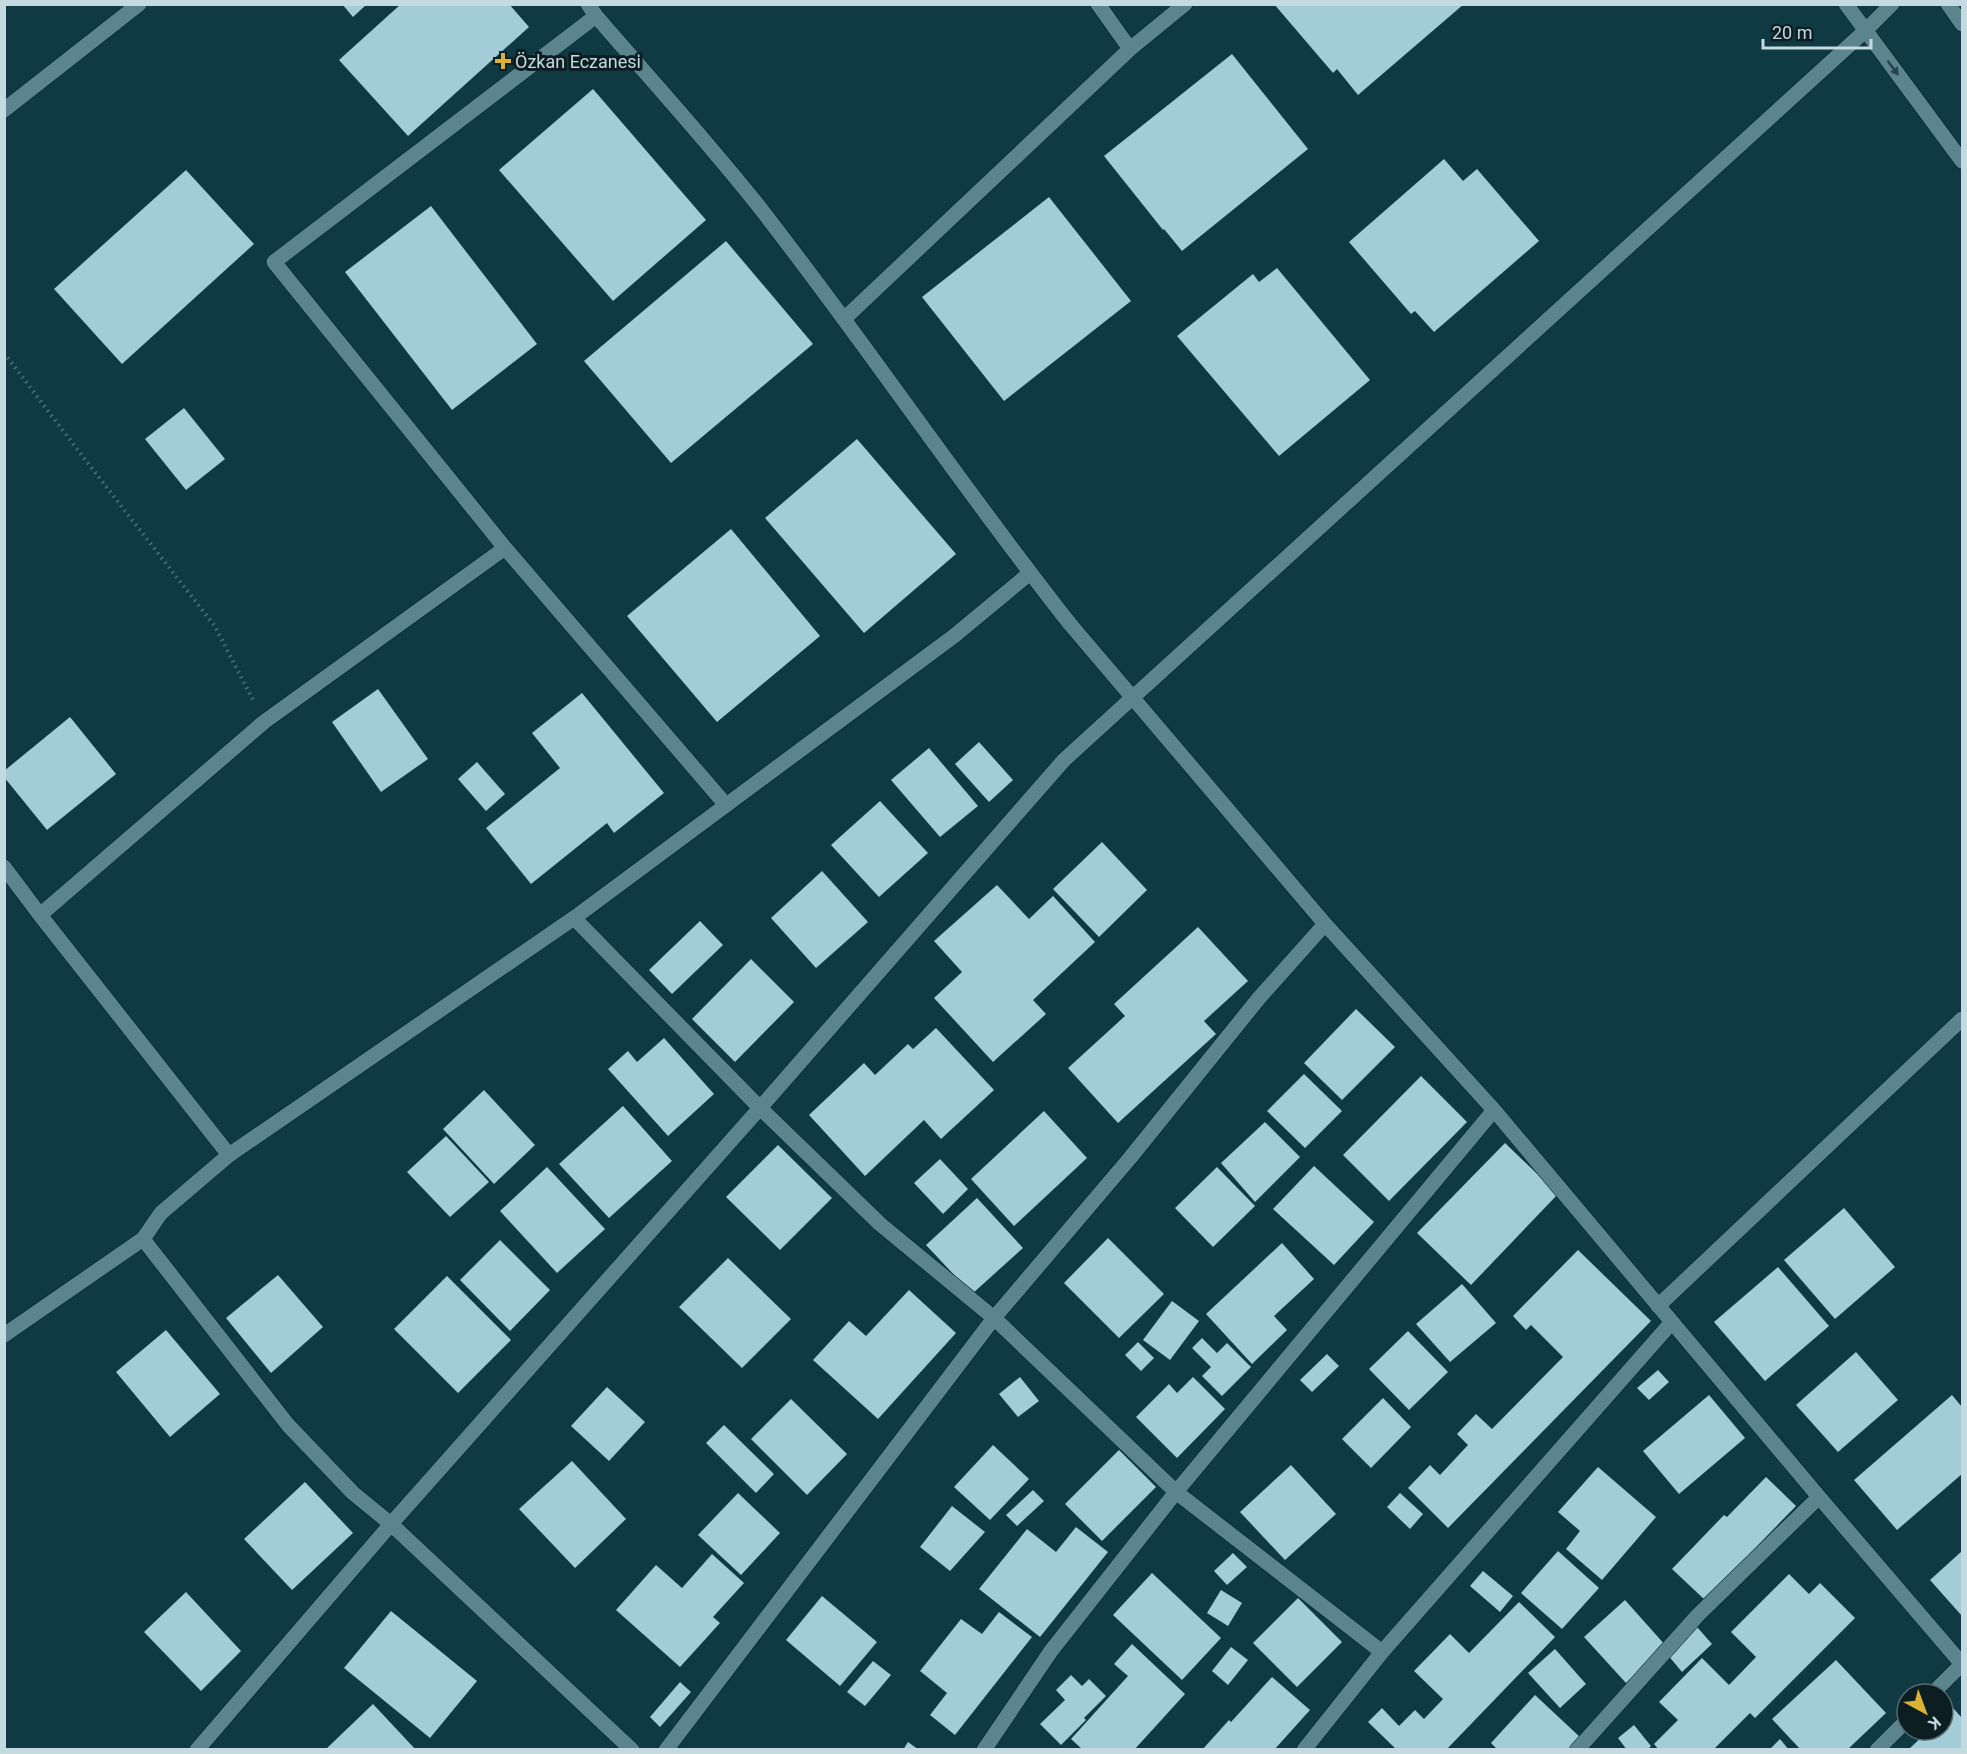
<svg xmlns="http://www.w3.org/2000/svg" width="1967" height="1754" font-family="Roboto,sans-serif">
	<style>
		.building { fill: #a1ccd8 }
		.lines { fill: none; stroke-linecap: round; stroke-linejoin: round }
		.minor-casing { stroke: #001f26; stroke-width: 16 }
		.path { stroke: #4f727a; stroke-width: 4; stroke-dasharray: 1.5 4.5; stroke-linecap: butt }
		.minor { stroke: #5b848f; stroke-width: 15 }
		.oneway { fill: #284248 }
		.poi-dot { fill: #dab333; stroke: #0d1e22; stroke-width: 2 }
		.labels { text-anchor: middle; dominant-baseline: central; stroke-width: 6; stroke-linejoin: round; paint-order: stroke }
		.poi-label { font-size: 18px; fill: #c5dae0; stroke: #0d1e22; text-anchor: start }
	</style>
	<rect width="100%" height="100%" fill="#0f3943"/>
	<path class="building" d="M342,4h25l-14,13z
		M401,4h108l20,23 -121,109 -69,-76z
		M1274,4h190l-106,91 -21,-26 -4,4z
		M1232,54l76,95 -126,102 -18,-22 -1,1 -59,-74z
		M593,89l113,131 -93,81 -114,-131z
		M1444,159l19,22 14,-12 62,72 -105,91 -19,-21 -4,3 -62,-72z
		M186,170l68,74 -132,120 -68,-75z
		M1049,197l82,104 -127,100 -82,-104z
		M431,206l106,138 -85,66 -107,-138z
		M726,241l87,103 -142,119 -87,-102z
		M1277,268l93,112 -91,76 -102,-120 76,-62 6,8z
		M184,408l41,51 -39,31 -41,-51z
		M857,439l99,115 -92,79 -99,-115z
		M731,529l89,107 -103,86 -90,-106z
		M378,689l50,70 -47,33 -49,-70z
		M582,693l82,100 -50,40 -7,-10 -76,61 -45,-56 74,-60 -28,-35z
		M70,717l46,57 -69,56 -43,-53v-6z
		M979,742l34,38 -24,22 -34,-38z
		M929,748l49,58 -38,31 -49,-57z
		M477,762l28,32 -19,17 -28,-32z
		M880,801l48,52 -49,44 -48,-52z
		M1102,842l45,48 -48,47 -46,-48z
		M822,871l46,51 -52,46 -45,-50z
		M997,885l32,34 24,-23 42,46 -62,58 13,14 -53,48 -59,-64 28,-26 -28,-31z
		M700,921l23,24 -51,49 -23,-24z
		M1198,927l50,54 -44,40 12,13 -98,89 -50,-55 57,-52 -11,-12z
		M751,959l43,43 -59,60 -43,-43z
		M1356,1009l39,38 -53,53 -38,-37z
		M936,1028l58,62 -53,49 -17,-19 -59,56 -56,-61 55,-52 11,12 33,-31 5,5z
		M664,1038l50,56 -46,42 -60,-67 20,-18 9,11z
		M1304,1074l38,37 -37,37 -38,-37z
		M1421,1076l46,46 -78,79 -46,-46z
		M484,1090l51,55 -41,39 -51,-55z
		M623,1106l49,55 -63,57 -50,-54z
		M1044,1111l43,47 -73,68 -43,-47z
		M1265,1122l35,35 -45,45 -34,-39z
		M446,1136l43,46 -39,35 -43,-45z
		M1505,1143l53,51 -87,91 -54,-52z
		M778,1145l54,53 -52,52 -54,-53z
		M940,1159l28,30 -25,25 -29,-31z
		M1314,1166l60,56 -40,43 -61,-56z
		M547,1167l58,62 -48,44 -57,-62z
		M1217,1167l38,39 -42,41 -38,-39z
		M977,1198l46,50 -51,46 -46,-49z
		M1844,1208l51,59 -60,52 -51,-59z
		M1108,1238l56,56 -45,44 -55,-55z
		M500,1240l50,50 -40,41 -50,-51z
		M1282,1243l32,36 -40,37 13,14 -35,34 -46,-50z
		M1578,1250l73,71 -203,207 -40,-40 22,-23 10,10 28,-30 -11,-11 19,-20 16,15 71,-72 -32,-32 -5,5 -13,-14z
		M728,1258l63,61 -49,49 -63,-61z
		M1778,1267l51,59 -64,55 -51,-59z
		M278,1275l45,52 -52,46 -45,-55z
		M447,1276l64,64 -53,53 -64,-64z
		M1462,1284l34,39 -46,39 -34,-38z
		M909,1290l47,43 -78,86 -65,-59 36,-39 17,15z
		M1172,1301l27,20 -29,39 -27,-20z
		M166,1330l54,64 -50,43 -54,-65z
		M1408,1331l40,41 -39,38 -40,-41z
		M1202,1338l15,15 10,-10 24,24 -29,29 -20,-20 9,-9 -19,-19z
		M1138,1342l16,16 -13,13 -16,-16z
		M1856,1352l42,48 -60,52 -42,-47z
		M1327,1354l12,12 -27,26 -12,-12z
		M1658,1370l11,12 -20,18 -12,-12z
		M1020,1377l19,24 -21,16 -19,-23z
		M1193,1377l32,32 -48,49 -41,-41 33,-33 8,9z
		M607,1387l38,35 -36,39 -38,-35z
		M1709,1395l36,43 -66,56 -36,-43z
		M1952,1395l10,12v67l-65,56 -43,-50z
		M1383,1398l28,29 -40,41 -29,-29z
		M791,1399l56,55 -40,41 -56,-56z
		M724,1425l50,49 -18,19 -50,-50z
		M993,1445l36,34 -39,41 -36,-33z
		M1119,1450l37,37 -54,54 -37,-37z
		M572,1461l54,58 -51,49 -56,-59z
		M1291,1465l45,49 -51,46 -45,-48z
		M1598,1467l58,50 -54,63 -36,-31 14,-18 -22,-19z
		M1766,1477l30,29 -91,94 -33,-31 52,-54 3,2z
		M305,1482l48,51 -61,57 -48,-51z
		M1033,1490l11,11 -27,25 -11,-11z
		M738,1493l42,40 -39,42 -43,-40z
		M1400,1493l23,21 -13,15 -23,-22z
		M952,1506l33,26 -35,39 -30,-24z
		M1076,1527l32,25 -68,85 -61,-48 48,-60 29,23z
		M1558,1551l41,37 -37,41 -41,-36z
		M1962,1551v65l-32,-36z
		M1233,1553l14,14 -20,18 -13,-14z
		M712,1554l32,29 -31,34 7,6 -40,44 -64,-57 40,-45 26,23z
		M1483,1571l30,25 -13,16 -30,-26z
		M1152,1573l69,65 -39,42 -69,-65z
		M1789,1574l20,20 11,-11 35,35 -100,100 -5,-5 -37,37h-54l-5,-6 24,-24 -19,-18 43,-44 27,27 27,-28 -25,-25z
		M1221,1590l21,13 -14,23 -21,-13z
		M186,1592l55,59 -40,40 -57,-59z
		M822,1596l55,46 -37,44 -54,-46z
		M1298,1598l44,44 -45,45 -44,-44z
		M1625,1600l41,46 -40,37 -42,-46z
		M1519,1602l36,35 -109,113h-49l-29,-28 14,-14 17,18 16,-16 9,9 19,-20 -29,-28 36,-37 19,19z
		M391,1611l86,70 -47,57 -86,-70z
		M999,1612l33,25 -77,98 -25,-20 17,-22 -27,-22 41,-52 21,15z
		M1697,1627l15,17 -30,28 -15,-18z
		M1132,1644l53,50 -51,56h-51l-12,-11 57,-63 -14,-12z
		M1231,1647l17,13 -20,25 -16,-14z
		M1555,1649l31,35 -26,24 -32,-35z
		M1836,1660l50,53 -39,37h-46l-29,-31z
		M873,1661l18,14 -26,31 -18,-14z
		M1071,1675l11,11 7,-7 17,17 -22,22 2,2 -25,25 -21,-21 25,-24 -9,-10z
		M1272,1677l38,33 -36,40h-72l27,-30 2,2z
		M680,1682l11,10 -31,35 -10,-10z
		M1535,1695l46,43 -10,12h-73l-7,-7z
		M373,1704l43,46h-91z
		M1953,1708l9,10v32h-54l21,-20h14v-13z
		M1634,1725l17,21 -4,4h-20l-9,-12z
		M1780,1739l9,11h-20z
		M908,1742l11,8h-16z"/>
	<g class="lines">
		<g class="minor-casing">
			<path id="minor" d="M588,4l8,12c56,65 115,129 168,197 105,135 200,277 306,411l255,300 169,186 325,387 143,167
				M1098,4l32,45
				M1846,4l116,157
				M1948,4l14,20
				M596,16l-322,246 231,286 221,257
				M4,110l135,-106
				M844,319l286,-270 55,-45
				M4,867l36,48 189,240
				M40,915l224,-193 241,-174
				M574,918l186,190 120,116 114,94 182,174 206,160
				M143,1239l145,186 65,68 38,31 241,226
				M1658,1306l304,-287
				M4,1335l139,-96 18,-26 68,-58 345,-237 380,-282 76,-63
				M1932,1694l30,-30
				M197,1750l194,-226 369,-416 304,-348 801,-729 27,-27
				M666,1750l328,-432 136,-160 129,-160 66,-74
				M984,1750l67,-99 125,-159 318,-382
				M1304,1750l78,-98 290,-330
				M1577,1750l121,-135 121,-118
				M1877,1750l30,-30"/>
		</g>
		<path class="path" d="M4,353l86,113 124,159 39,75"/>
		<use href="#minor" class="minor"/>
	</g>
	<defs><path id="oneway-solid" d="M-6-.8H1V-3.2L6.5 0L1 3.2V.8H-6Z" transform="scale(1.5)"/></defs>
	<use class="oneway" href="#oneway-solid" transform="translate(1893 68) rotate(53)"/>
	<path class="poi-dot" d="M500 52h6v6h6v6h-6v6h-6v-6h-6v-6h6z"/>
	<g class="labels">
		<g class="poi-label">
			<text x="515" y="61">Özkan Eczanesi</text>
		</g>
	</g>
	<rect width="1967" height="1754" fill="none" stroke="#c5dae0" stroke-width="12"/>
	<g transform="translate(1925 1712) rotate(139)"><circle r="28" fill="#0d1e22" stroke="#57696e" stroke-width="1.5"/>
	<path d="M0-4.5L10 22L0 15L-10 22Z" fill="#dab333"/>
	<text y="-9" font-size="16" font-weight="bold" text-anchor="middle" fill="#c5dae0">K</text>
	</g>
	<path d="M1763 39v9h108v-9" fill="none" stroke="#c5dae0" stroke-width="3"/>
	<text x="1772" y="39" font-size="18" fill="#c5dae0" stroke="#0d1e22" stroke-width="4.5" paint-order="stroke">20 m</text>
</svg>
